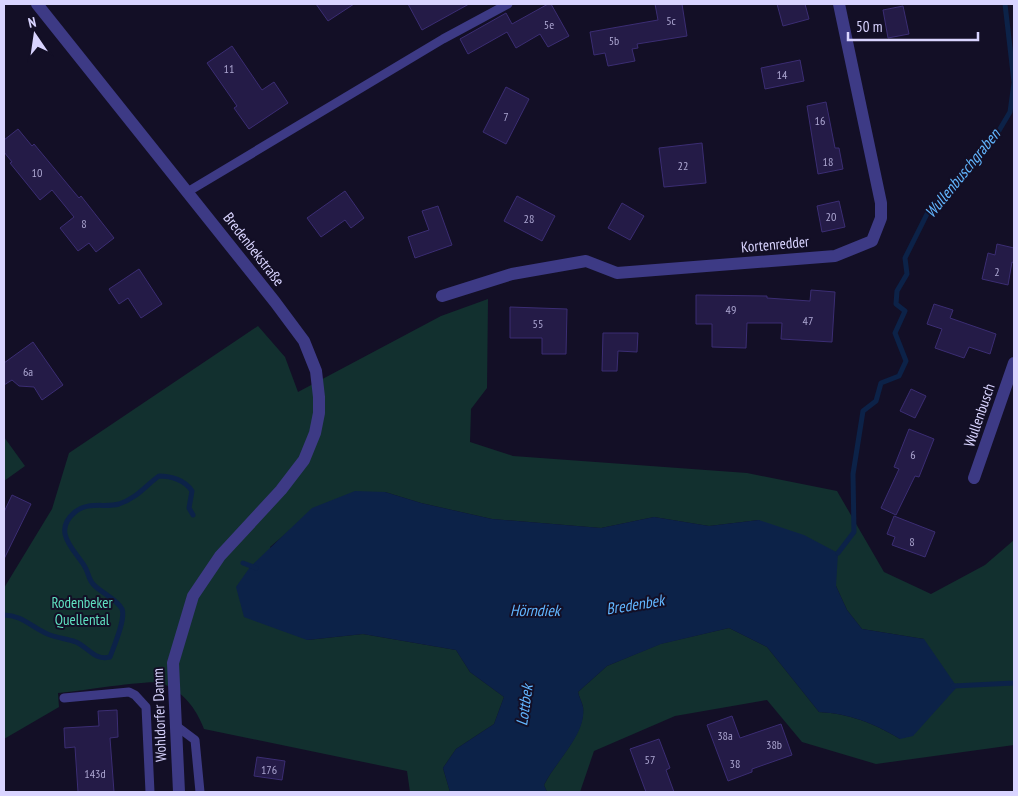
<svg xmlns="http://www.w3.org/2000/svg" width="1018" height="796" font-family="'PT Sans Narrow',sans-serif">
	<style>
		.green { fill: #12302f }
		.water { fill: #0c2248 }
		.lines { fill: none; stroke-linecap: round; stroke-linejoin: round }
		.stream { stroke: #0c2248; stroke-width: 5 }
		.building { fill: #241b47; stroke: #3b2d73 }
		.service { stroke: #3d3a85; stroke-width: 9 }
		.minor { stroke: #3d3a85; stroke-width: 12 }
		.tertiary { stroke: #3d3a85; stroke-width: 12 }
		.labels { text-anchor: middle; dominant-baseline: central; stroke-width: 4; stroke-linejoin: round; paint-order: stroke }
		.number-label { font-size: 12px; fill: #aca6d1 }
		.street-label { font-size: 15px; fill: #d9d4ff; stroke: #130f26 }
		.park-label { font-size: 15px; fill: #5fe0c0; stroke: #130f26 }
		.water-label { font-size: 16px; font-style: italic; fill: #62b6ff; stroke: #130f26 }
	</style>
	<rect width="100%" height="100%" fill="#130f26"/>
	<path class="green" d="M488,299l-1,89 -16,21 -1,33 43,14 234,17 90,18 47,81 47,22 54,-29 29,-25v205l-138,19 -74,-22 -35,-42 -92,16 -81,35 -14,41h-33l-3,-7c11,-23 42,-51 39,-78 -1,-5 -4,-10 -5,-15l29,-26 53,-22 69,-16 38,19 52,65c32,2 54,11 81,27l24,-100 -62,-10 -15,-19 -11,-24 -77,-66 -50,6 -55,-9 -53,11 -109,-9 -71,-16 -36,-11 -95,38 -20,17 37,93 56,-6 93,16 14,22 34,25 -10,27 -38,25 -13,19 7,24h-40l-3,-21 -203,-42c-8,-21 -21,-38 -43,-46 -9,-4 -87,9 -103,10l1,14 -55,32v-151l48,-79 17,-56 189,-127 27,31 13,35 143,-76z
		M4,437l21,29 -21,15z"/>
	<path class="water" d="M355,491l30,1 36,11 71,16 109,9 53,-11 55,9 50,-6 45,15 34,18 -2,33 11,24 15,19 62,10 33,48 -44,49 -13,3c-27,-16 -49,-25 -81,-27l-52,-65 -38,-19 -68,16 -54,22 -29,26c1,5 4,10 5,15 4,27 -28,55 -39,78l3,7h-97l-7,-24 13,-19 38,-25 10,-27 -34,-25 -14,-22 -93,-16 -56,6 -63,-23 -8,-30 14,-20 62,-59z"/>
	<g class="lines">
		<path class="stream" d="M1005,4l9,78
			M838,553l16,-21 -1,-58 10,-63 13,-10 5,-18 18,-7 7,-15 -11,-28 10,-22 -9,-7 1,-13 10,-17 -2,-16 24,-48 65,-71 16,-27 4,-29
			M243,563l13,5
			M4,615c19,0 29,14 46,20 8,3 18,4 26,7 13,6 19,19 34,15 4,-11 16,-38 12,-48 -5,-10 -21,-16 -29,-25 -4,-4 -5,-12 -8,-17 -10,-17 -34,-35 -10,-55 13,-11 30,-4 44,-8 18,-6 26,-18 40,-28 12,0 26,4 33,15l-3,17 4,7
			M953,686l61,-3"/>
	</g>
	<path class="building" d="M316,4h38l-26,17z
		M408,4h61l-47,26z
		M548,4h3l18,32 -21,11 -8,-13 -24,14 -9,-16 -39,22 -8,-15 46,-26 6,11z
		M655,4h27l5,32 -50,8 1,4 -6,1 3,12 -27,5 -3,-13 -11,2 -4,-23 68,-12z
		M777,4h28l4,15 -26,7z
		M903,6l6,28 -21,4 -5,-28z
		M232,46l30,44 12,-8 14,21 -39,26 -15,-21 3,-2 -30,-43z
		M800,60l4,21 -39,8 -4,-21z
		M506,87l23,12 -23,45 -23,-12z
		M826,102l9,46h4l4,21 -25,5 -11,-68z
		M18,129l14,17 2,-2 45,54 2,-2 33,42 -18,14 -7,-9 -11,8 -18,-23 14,-11 -22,-27 -12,10 -30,-37 2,-1 -8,-10v-12z
		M702,143l4,40 -42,4 -5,-39z
		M345,191l19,27 -13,10 -6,-8 -24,17 -14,-19z
		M517,196l38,20 -13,25 -38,-20z
		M839,201l6,26 -23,5 -5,-26z
		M622,203l22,13 -14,24 -22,-12z
		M438,206l14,39 -37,13 -7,-21 21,-7 -7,-19z
		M997,244l17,4v15l-2,-1 -4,23 -26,-6 6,-26 7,2z
		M139,269l23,35 -21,14 -13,-20 -9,6 -10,-15z
		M811,290l24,2 -3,50 -51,-3 1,-16h-35l-1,25 -34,-1v-23h-16v-29l71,1v2l43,3z
		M934,304l19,6 -3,8 46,16 -6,20 -21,-7 -5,11 -29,-10 7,-19 -15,-5z
		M510,307l57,2 -1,45h-24v-16h-32z
		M603,333h35l-1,19 -19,-1 -1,20h-15z
		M33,342l30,43 -21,15 -8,-13 -15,-1 -7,-6 -8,5v-22z
		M911,389l15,7 -11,22 -15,-7z
		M909,429l25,10 -15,38 -4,-1 -19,39 -15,-7 18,-39 -5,-2z
		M12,495l19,9 -27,55v-47z
		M894,516l41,16 -10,25 -33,-12 3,-8 -8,-3z
		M117,710l1,27 -8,1 4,54h-36l-3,-45 -10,1 -1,-20 35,-2 -1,-15z
		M732,716l8,22 41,-14 11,31 -40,14v3l-24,9 -21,-56z
		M659,739l11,29 -4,2 8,22h-28l-16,-43z
		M257,757l28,4 -3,19 -28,-4z"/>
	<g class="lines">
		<path class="service" d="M189,191l254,-152 65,-35
			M64,698l65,-6 6,3 11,12 4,85
			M175,725l20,15 5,52"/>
		<path class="minor" d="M442,296l70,-22 74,-13 31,12 218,-17 37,-15 9,-23v-15l-42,-199
			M974,478l40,-115"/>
		<path class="tertiary" d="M37,4l238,298 29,39 12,30 3,26v16l-4,20 -11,27 -23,30 -61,66 -27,40 -20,67 6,129"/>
	</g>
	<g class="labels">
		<g class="number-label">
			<text x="671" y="20">5c</text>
			<text x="549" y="24">5e</text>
			<text x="614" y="40">5b</text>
			<text x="229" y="68">11</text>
			<text x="782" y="74">14</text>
			<text x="506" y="116">7</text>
			<text x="820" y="120">16</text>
			<text x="828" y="161">18</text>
			<text x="683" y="165">22</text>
			<text x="37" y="172">10</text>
			<text x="831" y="216">20</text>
			<text x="529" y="218">28</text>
			<text x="84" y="223">8</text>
			<text x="997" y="271">2</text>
			<text x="731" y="309">49</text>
			<text x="808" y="320">47</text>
			<text x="538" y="323">55</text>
			<text x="28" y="371">6a</text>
			<text x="913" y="454">6</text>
			<text x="912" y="541">8</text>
			<text x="725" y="735">38a</text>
			<text x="774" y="744">38b</text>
			<text x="650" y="759">57</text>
			<text x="735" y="763">38</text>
			<text x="269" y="769">176</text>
			<text x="95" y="773">143d</text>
		</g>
		<g class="street-label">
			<text transform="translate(775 244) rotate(-5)">Kortenredder</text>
			<text transform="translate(254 249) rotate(52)">Bredenbekstraße</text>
			<text transform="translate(979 415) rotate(-71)">Wullenbusch</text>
			<text transform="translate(159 715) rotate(-92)">Wohldorfer Damm</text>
		</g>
		<g class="park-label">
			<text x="82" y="602">Rodenbeker<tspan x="82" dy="17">Quellental</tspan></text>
		</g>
		<g class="water-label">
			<text transform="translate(962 173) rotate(-51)">Wullenbuschgraben</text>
			<text transform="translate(635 604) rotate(-9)">Bredenbek</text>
			<text x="535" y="610">Hörndiek</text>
			<text transform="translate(524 705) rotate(-82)">Lottbek</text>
		</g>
	</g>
	<rect width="1018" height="796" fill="none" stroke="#d9d4ff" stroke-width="10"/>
	<g transform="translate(35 35) rotate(347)" stroke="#130f26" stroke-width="4" paint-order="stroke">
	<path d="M0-4L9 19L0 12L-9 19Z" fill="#d9d4ff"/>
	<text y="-8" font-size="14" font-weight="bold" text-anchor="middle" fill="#d9d4ff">N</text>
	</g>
	<path d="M848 32v8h130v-8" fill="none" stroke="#d9d4ff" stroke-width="2.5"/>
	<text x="856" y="32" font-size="15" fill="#d9d4ff" stroke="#130f26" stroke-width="4" paint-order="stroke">50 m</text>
</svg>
